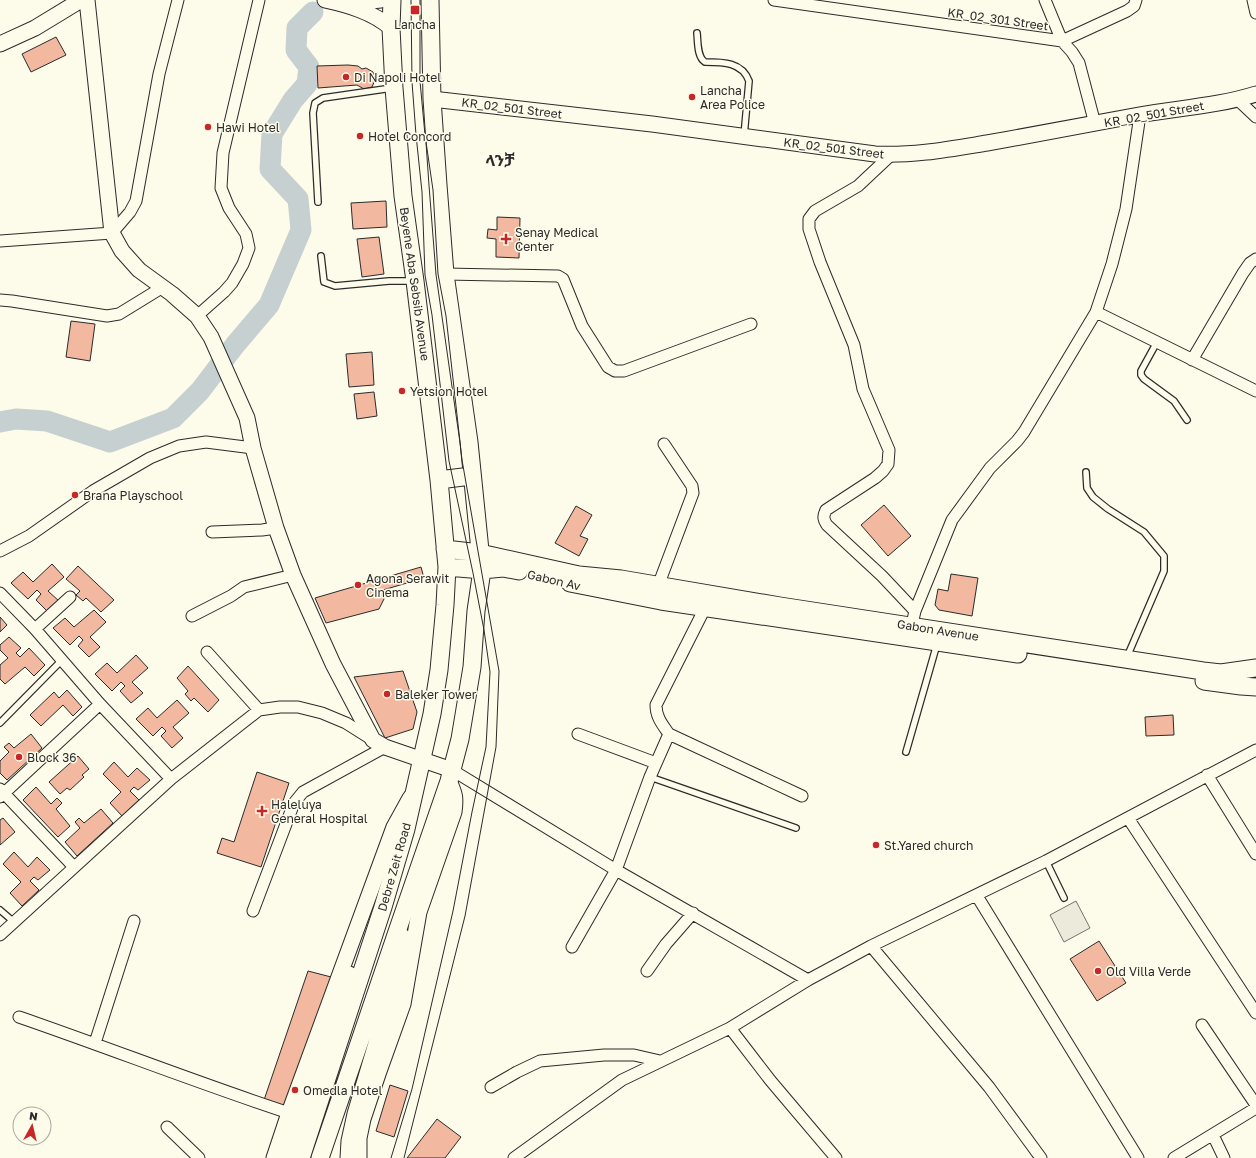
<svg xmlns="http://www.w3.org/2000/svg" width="1256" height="1158" font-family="'Golos Text','Noto Sans Ethiopic',sans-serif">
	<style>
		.parking { fill: #eceadb; stroke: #74746e }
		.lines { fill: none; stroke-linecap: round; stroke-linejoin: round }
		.river { stroke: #c7d0d0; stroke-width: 21 }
		.building { fill: #f2b8a0; stroke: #2b2b2b }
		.lane-casing { stroke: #2b2b2b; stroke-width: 8 }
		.street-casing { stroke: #2b2b2b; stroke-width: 13 }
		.secondary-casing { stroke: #2b2b2b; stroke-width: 17 }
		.primary-casing { stroke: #2b2b2b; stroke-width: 19 }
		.lane { stroke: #fdfbea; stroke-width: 5.5 }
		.street { stroke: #fdfbea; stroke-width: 11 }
		.secondary { stroke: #fdfbea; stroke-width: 15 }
		.primary { stroke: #fdfbea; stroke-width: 17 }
		.tram { stroke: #2b2b2b; stroke-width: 1 }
		.poi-dot { fill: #c62828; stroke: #fdfbea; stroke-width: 1.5 }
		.labels { text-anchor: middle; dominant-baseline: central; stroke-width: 3; stroke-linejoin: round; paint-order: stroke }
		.street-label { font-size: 12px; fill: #2b2b2b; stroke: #fdfbea }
		.poi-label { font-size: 12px; fill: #2b2b2b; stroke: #fdfbea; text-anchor: start }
		.district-label { font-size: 16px; font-weight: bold; fill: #2b2b2b; stroke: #fdfbea }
	</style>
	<rect width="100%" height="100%" fill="#fdfbea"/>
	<path class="parking" d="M1076,901l14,27 -26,14 -14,-27z"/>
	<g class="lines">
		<path class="river" d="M0,422l16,-3 31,2 63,21 63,-24 27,-27 35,-46 34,-40 32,-75 -3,-31 -28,-30 2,-35 21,-34 14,-16 2,-17 -13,-17 1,-22 16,-16"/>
	</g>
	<path class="building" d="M56,37l10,18 -35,17 -9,-18z
		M348,65l10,1 4,3 4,-1 7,4 2,8 -3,7 -8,2 -7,-4 -39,3 -1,-22z
		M386,201l1,26 -34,2 -2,-26z
		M497,217l23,1 -1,40 -23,-1v-18l-9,-1 1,-9 9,1z
		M379,237l5,37 -22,3 -5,-38z
		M71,321l24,3 -5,37 -24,-4z
		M372,352l2,33 -25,2 -3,-33z
		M374,392l3,24 -20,3 -3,-25z
		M884,505l27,31 -23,20 -27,-31z
		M576,506l16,9 -12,21 8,3 -9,17 -24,-13z
		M52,564l12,13 -16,14 11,10 -12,10 -11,-11 5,-6 -4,-4 -9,9 -17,-16 12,-11 10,10z
		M78,566l36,34 -13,12 -15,-14 -3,3 -7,-6 4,-4 -14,-12z
		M421,567l3,11 -41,12 1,9 -5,10 -53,14 -11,-25z
		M951,574l27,4 -6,38 -33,-6 -4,-5 3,-16 10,2z
		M94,610l12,12 -16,15 10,10 -11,10 -11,-11 5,-6 -4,-4 -9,9 -17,-17 12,-10 9,9z
		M0,617l7,8 -7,7z
		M9,637l12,11 -5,5 4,4 9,-9 16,17 -11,11 -9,-9 -20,17 -5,-5v-14l8,-7 -8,-8v-5z
		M136,655l12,13 -16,14 11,11 -12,10 -11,-12 5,-5 -4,-4 -9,9 -17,-17 12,-11 10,10z
		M188,666l31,34 -11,12 -14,-14 -3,3 -6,-7 3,-3 -11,-13z
		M403,671l14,41 -4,17 -28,9 -31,-61z
		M67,690l15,17 -9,9 -10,-11 -22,21 -11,-11 24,-23 5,6z
		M177,700l12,13 -16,14 10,11 -11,10 -11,-12 5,-5 -4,-4 -9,9 -17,-17 12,-11 9,10z
		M1173,715l1,20 -28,1 -1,-19z
		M31,734l11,14 -35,32 -7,-7v-12l9,-9 -5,-5 5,-4 5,5z
		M78,756l11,13 -7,6 2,2 -14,13 -3,-2 -7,6 -11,-12z
		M114,762l14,15 9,-9 13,12 -12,10 -4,-3 -4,4 9,9 -17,16 -12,-13 11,-11 -18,-18z
		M257,772l32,11 -28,84 -44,-14 5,-15 12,4z
		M36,787l15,17 6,-6 5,5 -6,6 14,17 -12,11 -35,-37z
		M101,809l12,14 -36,33 -12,-14 15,-14 -5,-6 4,-4 5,5z
		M3,818l12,14 -15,13v-25z
		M14,852l14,15 9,-10 13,13 -12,10 -4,-3 -4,4 9,9 -17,16 -12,-13 11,-11 -18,-18z
		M1099,941l27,42 -29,18 -27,-42z
		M308,971l27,7 -46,130 -25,-8z
		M390,1085l18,6 -14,46 -18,-6z
		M437,1119l24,18 -16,21h-38z"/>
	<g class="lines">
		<g class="lane-casing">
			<path id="lane" d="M697,33c1,9 0,24 8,29 18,0 37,0 44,19l-5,55
				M318,202l-5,-89 2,-10 8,-5 69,-10
				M321,256l3,26 11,4 54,-5h24
				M1157,342l-16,29v4l3,4 30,22 13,19
				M1086,472l1,16 6,9 15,12 36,23 20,24v15l-3,7 -34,79
				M0,723l62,-63
				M906,752l31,-108
				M650,777l146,51
				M1046,861l18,37
				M0,910l14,12"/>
		</g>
		<g class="street-casing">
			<path id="street" d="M774,0l288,41 65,-30 7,-5 2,-6
				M1045,0l17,41 10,11 7,11 16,61
				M1253,0l3,13
				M1238,100l18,17
				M891,155l-33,31 -43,25 -6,8v10l11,33 34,83 9,44 26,61 -1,14 -5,7 -8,7 -49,32c-3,6 -3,9 1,15l55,51 33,35
				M0,241l112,-8 18,-21 6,-11 23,-127 19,-74
				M445,274l113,2 5,3 19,47 26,41 7,4h9l127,-47
				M0,300l12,1 95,15 12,-2 44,-27
				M1096,312l160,79
				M197,316l27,-24 8,-9 11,-19 6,-16 -3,-14 -17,-26 -8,-20 2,-35 36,-153
				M1192,360l51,-87 7,-10 6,-4
				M212,532l50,-2 14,-2
				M0,551l29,-15 64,-45 57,-33 29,-12 27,-4 47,6
				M658,586l35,-93 -1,-7 -28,-42
				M0,593l35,36 65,75 71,75
				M192,616l39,-20 13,-9 49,-12
				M35,629l35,-32
				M910,633l5,-22 37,-91 38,-52 27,-27 7,-9 72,-120 16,-48 14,-55 14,-94
				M207,652l52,58
				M578,734l78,29
				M669,734l133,62
				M452,770l164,100 192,110
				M1207,775l49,79
				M0,789l74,78
				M0,797l100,-93
				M1128,818l128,195
				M977,896l161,262
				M253,911l41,-108 9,-11 82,-45
				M0,935l171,-156 88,-69 21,-3h18l24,6 24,10 27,17
				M871,946l118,141 52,71
				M572,947l44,-77 34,-93 19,-43c-7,-10 -13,-17 -13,-29l49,-97
				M647,971l19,-27 27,-31
				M19,1017c90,31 179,66 270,96
				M1202,1025l54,80
				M730,1028l40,52 66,78
				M95,1043l39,-122
				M491,1087l26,-15 23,-11 64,-6h30l26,6
				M167,1127l32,31
				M1213,1135l11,23
				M514,1158l108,-78 108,-52 78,-48 63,-34 175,-85 210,-111
				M1174,1158l82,-50"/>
		</g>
		<g class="secondary-casing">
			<path id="secondary" d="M87,0l25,233 10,18 17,19 33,24 25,22 14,21 36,81 6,30 23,80 17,47 40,89 40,76 12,7 67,23
				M325,0c23,5 48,12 66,28
				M349,2h11l21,-2
				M0,44l35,-16 46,-28
				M432,99l220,25 223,30c38,2 75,-5 112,-11 51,-9 102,-19 152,-28 39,-7 79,-9 117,-21
				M274,1158l15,-45 105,-286 16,-29
				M359,1158v-20l4,-19 15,-45 25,-70 16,-92 35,-100c2,-14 1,-18 -5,-31"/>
		</g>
		<g class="primary-casing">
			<path id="primary" d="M439,480l32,-4
				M445,549l35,4 99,22 42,4 159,27 423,65 18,2 35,-5
				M447,567l35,3 21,-2 16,3
				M570,583l91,18 357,53
				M1204,681l37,5 15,1
				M287,1158l40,-123 22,-60
				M301,1158l82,-251 23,-78 26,-115 7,-44 6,-65 2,-38 -8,-87 -24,-199 -12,-85 -9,-108 -3,-60 1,-28
				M320,1158l80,-235 49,-142 11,-42 12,-72 4,-56 6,-41 -13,-128 -24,-168 -7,-89 -6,-86 -2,-99
				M349,1158l1,-17 6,-27 40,-134 7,-38 -1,-5"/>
		</g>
		<use href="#lane" class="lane"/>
		<use href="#street" class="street"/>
		<use href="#secondary" class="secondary"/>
		<use href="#primary" class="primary"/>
		<path class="tram" d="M391,1158l21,-69 41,-178 19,-99 14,-65 4,-75 -6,-42 -11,-57 -24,-112 -17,-146 -7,-40 -3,-83 -6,-57 -4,-53 -1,-82
			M404,1158l61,-242 31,-169 3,-76 -37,-211 -16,-144 -8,-42 -5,-84 -8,-55 -5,-54v-81"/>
	</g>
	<g class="poi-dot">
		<rect x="410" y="5" width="10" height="10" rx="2"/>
		<circle cx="346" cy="77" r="4"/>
		<circle cx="692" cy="97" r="4"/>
		<circle cx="208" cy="127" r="4"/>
		<circle cx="360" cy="136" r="4"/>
		<path d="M504 233h4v4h4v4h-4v4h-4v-4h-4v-4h4z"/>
		<circle cx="402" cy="391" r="4"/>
		<circle cx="75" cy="495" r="4"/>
		<circle cx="358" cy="585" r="4"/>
		<circle cx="387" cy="694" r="4"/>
		<circle cx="19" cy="757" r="4"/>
		<path d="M260 805h4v4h4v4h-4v4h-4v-4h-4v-4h4z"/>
		<circle cx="876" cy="845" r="4"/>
		<circle cx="1098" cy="971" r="4"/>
		<circle cx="295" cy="1090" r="4"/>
	</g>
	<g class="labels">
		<g class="street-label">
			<text transform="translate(998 19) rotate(8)">KR_02_301 Street</text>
			<text transform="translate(512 108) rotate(7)">KR_02_501 Street</text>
			<text transform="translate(1154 114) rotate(-10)">KR_02_501 Street</text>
			<text transform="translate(834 148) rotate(7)">KR_02_501 Street</text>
			<text transform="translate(415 284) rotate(82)">Beyene Aba Sebsib Avenue</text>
			<text transform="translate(554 580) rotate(13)">Gabon Av</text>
			<text transform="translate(938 630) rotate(9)">Gabon Avenue</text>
			<text transform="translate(394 867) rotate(-74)">Debre Zeit Road</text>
		</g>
		<g class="poi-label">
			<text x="415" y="24" text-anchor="middle">Lancha</text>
			<text x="354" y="77">Di Napoli Hotel</text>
			<text x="700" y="90">Lancha<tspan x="700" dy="14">Area Police</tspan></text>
			<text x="216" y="127">Hawi Hotel</text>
			<text x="368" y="136">Hotel Concord</text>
			<text x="515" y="232">Senay Medical<tspan x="515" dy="14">Center</tspan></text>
			<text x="410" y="391">Yetsion Hotel</text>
			<text x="83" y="495">Brana Playschool</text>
			<text x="366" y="578">Agona Serawit<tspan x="366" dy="14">Cinema</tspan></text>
			<text x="395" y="694">Baleker Tower</text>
			<text x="27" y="757">Block 36</text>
			<text x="271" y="804">Haleluya<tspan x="271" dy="14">General Hospital</tspan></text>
			<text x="884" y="845">St.Yared church</text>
			<text x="1106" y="971">Old Villa Verde</text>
			<text x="303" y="1090">Omedla Hotel</text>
		</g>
		<g class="district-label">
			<text x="500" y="160">ላንቻ</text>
		</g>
	</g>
	<g transform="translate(32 1126) rotate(8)"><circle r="19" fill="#fdfbea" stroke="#a9a89e"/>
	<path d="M0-3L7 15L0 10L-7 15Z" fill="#c62828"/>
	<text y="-6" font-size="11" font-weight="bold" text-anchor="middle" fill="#2b2b2b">N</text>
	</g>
</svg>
